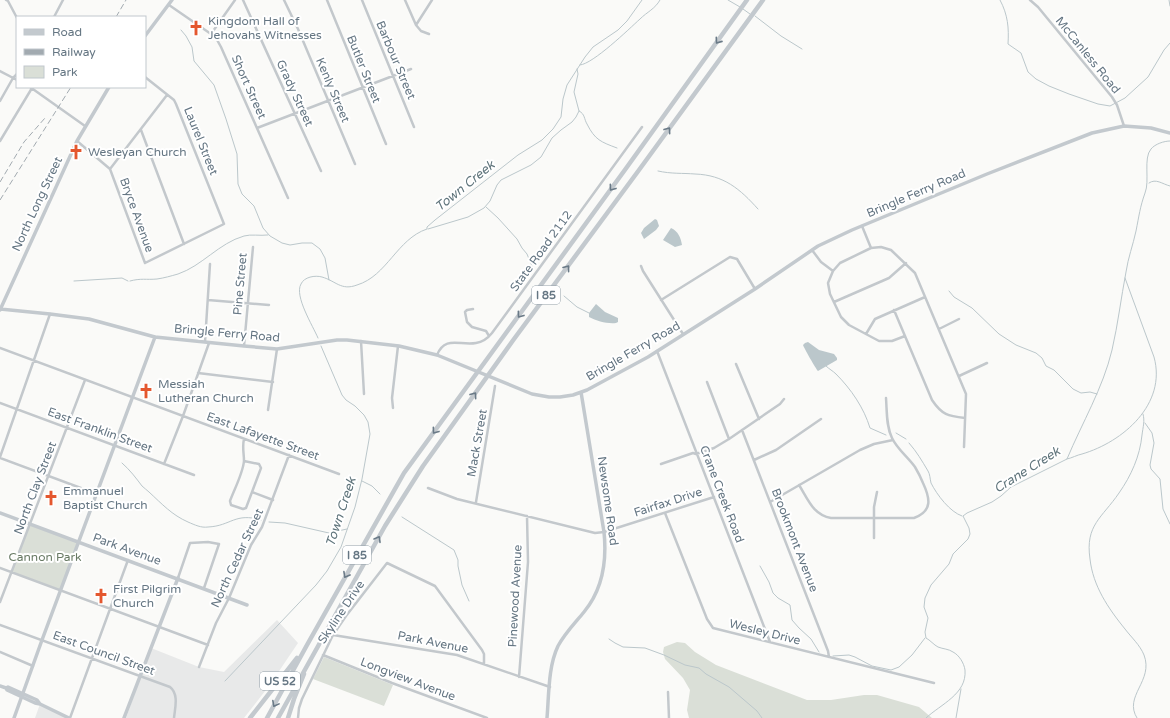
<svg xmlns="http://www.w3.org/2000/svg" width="1170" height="718" font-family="'Varela Round',sans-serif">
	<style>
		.built { fill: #e8e9e9 }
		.green { fill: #dadfd7 }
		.water { fill: #bbc7cb }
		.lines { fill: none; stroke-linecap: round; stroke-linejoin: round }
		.stream { stroke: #bbc7cb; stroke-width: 1 }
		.street { stroke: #c3c8cc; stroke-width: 2.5 }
		.secondary { stroke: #c3c9ce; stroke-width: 3.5 }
		.primary { stroke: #c3c9ce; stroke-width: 3.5 }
		.highway { stroke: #c3c9ce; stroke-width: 4.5 }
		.rail { stroke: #a2aab0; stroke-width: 1; stroke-dasharray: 6 3; stroke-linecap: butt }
		.oneway { stroke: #6a7a87 }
		.labels { text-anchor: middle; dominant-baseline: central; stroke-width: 4; stroke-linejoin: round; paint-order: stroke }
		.shield { fill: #fff; stroke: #939fa8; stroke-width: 1 }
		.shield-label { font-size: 11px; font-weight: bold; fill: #657683 }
		.poi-label { font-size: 12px; fill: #657683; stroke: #fff; text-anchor: start }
		.street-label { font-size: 12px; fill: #657683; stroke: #fff }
		.park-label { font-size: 12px; fill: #687a64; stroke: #fff }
		.water-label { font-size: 13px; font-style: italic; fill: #60757c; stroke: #fff }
	</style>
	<rect width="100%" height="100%" fill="#fafaf8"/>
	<path class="built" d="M277,620l21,23 -29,43 -25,32h-118l25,-70 48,19 25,5z
		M40,704l29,14h-34z"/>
	<path class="green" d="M30,525l49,17 -18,48 -49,-18z
		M677,642l8,1 10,9 21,13 91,35h24l33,-5h13l42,12 13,11h-243l-2,-8 3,-20 -7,-12 -18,-19 -2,-7 1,-5z
		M324,657l69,28 -9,21 -71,-27z"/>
	<path class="water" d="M655,219l2,1 2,6 -3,4 -12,9 -3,-6 3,-5z
		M671,228c7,3 10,10 11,17l-7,2 -12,-7z
		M596,304l9,8 13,6v4l-2,1c-9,1 -19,-2 -27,-6v-4z
		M808,342l11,8 15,4 3,4v2l-19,11c-2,-2 -14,-23 -15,-26l2,-2z"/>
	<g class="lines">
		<path class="stream" d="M728,0l12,7
			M1000,0c8,15 9,28 8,44l13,9 7,19 8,7 13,7 20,8 29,10 12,2 15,-8 23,-21 16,-27 6,-7
			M1169,0l1,6
			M743,9l7,5
			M755,16l26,20 21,13
			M181,30l5,6 6,11 2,14 20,24 12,34 11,35 1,30 4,10 12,12 9,22 7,8 12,7 8,2 12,-2h10l8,6 5,9 4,22
			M580,65c13,-1 49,-36 60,-46 7,-7 15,-10 20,-19
			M577,69l1,5 -4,18 5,19c6,3 5,8 8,13 8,16 14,18 30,24
			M658,171c13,3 25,2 37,3 29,1 45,15 63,35
			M1149,183c7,-5 13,1 21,3
			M486,207l12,11 19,21 5,9 5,6 6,15
			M428,229l40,-12 16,-9 6,-7 7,-16 4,-5 30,-15 10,-8 11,-19 9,-8 11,-8 4,-5 3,-6
			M74,281l48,-3 6,3
			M130,281c11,-3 16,-1 27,-2 7,-1 14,-3 21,-5 24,-8 41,-31 66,-38 7,-2 16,0 24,-1
			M949,291l5,6 18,11 27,26 17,11 20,8 6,5 4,8 8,4 19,19 8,4 9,-1 7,2
			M564,296l13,11 12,6
			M318,338c-5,-12 -24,-42 -17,-54 3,-7 14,-9 21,-7 14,4 19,14 35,8 30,-9 40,-46 70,-56v-2l8,-7 83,-65 24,-15 11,-11 8,-12 2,-18 4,-14 18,-28 8,-10 25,-17 9,-9 15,-21
			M826,366c3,3 7,5 10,8 15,15 28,34 34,54l16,7
			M1145,423l7,10 2,10 -4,22 1,4 9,10 3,30 7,15
			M896,433l10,6
			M909,443c8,9 13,18 19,28 2,3 2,8 3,12 6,12 19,29 31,33
			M1067,459c5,-1 10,-4 15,-5 41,-12 85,-50 72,-97l-29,-79
			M122,463c8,7 14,15 20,23 2,2 5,4 7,6 13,12 23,23 39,30 7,3 13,6 20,5 23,-1 27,-15 53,-7
			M362,481l10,5 8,8
			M402,517l52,33 4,10v6l4,19 7,16
			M269,522l16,1 44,10 18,-4
			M760,566l9,16 4,11 5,5 12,7 2,15 7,8 12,11 8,13
			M609,639l6,4 8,4 22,1 19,7 21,10 14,3 7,6 23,13 28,24 5,7
			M833,656l16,-1 6,2 17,9 19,4 8,-3 13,-12 13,-17
			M225,681l91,-96 11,-14 14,-24 14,-40 7,-28 8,-45 -2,-12 -4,-7 -9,-9 -9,-6 -4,-5 -21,-49
			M926,718c15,-14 41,-24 39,-48 -1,-7 -6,-15 -12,-18 -4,-3 -10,-3 -15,-5 -4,-2 -8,-7 -12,-9l-1,-6 3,-14 -4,-11 1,-9 6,-13 18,-21 4,-10 15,-15 2,-5 -1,-6 -6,-12 4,-3 25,-11 9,-6 10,-9 56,-28c15,-36 36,-71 45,-109 6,-26 9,-52 14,-78 2,-14 7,-27 10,-41 3,-15 4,-24 9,-38 5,-12 -2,-35 6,-44 4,-5 13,-8 19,-8
			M956,718l5,-29
			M1137,718c-14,-22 17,-37 7,-63 -4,-10 -13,-18 -19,-26 -17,-21 -32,-43 -35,-70 -5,-34 12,-41 29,-66 12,-17 21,-37 23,-58 1,-8 3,-14 1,-21"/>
		<path class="street" d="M6,0l2,1 9,17
			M243,0l78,171
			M284,0l14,29 57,135
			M327,0l59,144
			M362,0l52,127
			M405,0l11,25 5,6 8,3
			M1030,0l8,7 74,90 5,8 7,21
			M169,5l42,29 5,4 5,9 67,151
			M54,17l9,-17
			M416,25l16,-25
			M211,34l24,-34
			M0,71l17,9
			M30,87l55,39
			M0,101l13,-23 4,-4
			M257,128l154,-59
			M141,130l43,114
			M0,141l32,-53
			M77,141l33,28 35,94 79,-39 -48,-120 -2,-4 -29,-23
			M110,169l57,-74
			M862,226l9,22
			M812,250l9,12 12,9
			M641,266l2,5 40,63
			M208,300l61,5
			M661,300l69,-43 7,2 18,30
			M834,302l55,-24 17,-15
			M473,309l-6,1 -2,2 2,10 5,5 14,4 3,5
			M894,310l38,90c10,15 16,16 33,18
			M939,329l20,-10
			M866,334l9,-15 50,-22
			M905,336l-13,5h-13l-30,-16 -8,-8 -11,-23 -2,-11 5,-12 7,-8 31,-15 10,-1 10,3 24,23 51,121 -2,53
			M361,341l3,53
			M205,342l5,-78
			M244,346l9,-99
			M0,348l339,126
			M657,351l113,291
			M437,355c8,-20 23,-9 39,-12 7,-1 12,-5 16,-10l150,-206
			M736,364l23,55
			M198,373l75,9
			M959,376l28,-13
			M707,382l22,57
			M0,403l194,72
			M393,408l-1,-10 6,-52
			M268,410l9,-61
			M742,430l86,221 1,6
			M0,457l50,-143
			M0,458l97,36
			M754,460l22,-10 45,-31
			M244,461l15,3 2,4 -15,40 -3,1 -12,-4 -1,-4c4,-11 13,-28 14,-40 0,-8 -2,-14 0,-22
			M164,464l19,-48 26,-73
			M661,464l32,-11 3,1 18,-6 15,-9 51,-35 4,-5
			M799,485c9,14 14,30 32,33h83c19,-7 16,-20 9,-35 -2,-5 -5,-11 -8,-16 -7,-10 -18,-18 -23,-29 -6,-12 -5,-27 -6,-40
			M428,488l29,11 138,34 9,-1 110,-35
			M252,492l21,8
			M476,502l19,-116
			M770,502l90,-52 14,-6 19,-4
			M665,513l42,106 6,9 221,55
			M874,538v-31l3,-15
			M0,568l208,77
			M178,578l12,-35 18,-1 11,2 -15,44
			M0,602l85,-222
			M0,625l170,62c9,7 5,21 4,31
			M333,635l124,20 93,32
			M0,652l33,14
			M323,655l69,28 95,35
			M199,667l17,-44 13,-25 22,-53 11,-18 27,-72
			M519,677l9,-115 -1,-46
			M668,692l1,26
			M70,718l58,-158
			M298,718l1,-10 3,-9 31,-64 13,-19 41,-53 48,23 47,64 2,4v10"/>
		<path class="secondary" d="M145,36l27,-36
			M0,309l50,5 39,5 66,18 89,9 33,3 60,-9h10l52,6 38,9 95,39 17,3h11l13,-2 14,-5 61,-33 107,-68 63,-43 34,-16 135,-56 105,-41 32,-7 27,2 19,5
			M0,310l77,-169 32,-54
			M0,513l247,92
			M14,718l28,-78 113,-303
			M124,718l54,-140
			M547,718c2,-23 1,-51 11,-72 7,-13 17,-23 26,-34 19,-23 23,-51 20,-80l-23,-140"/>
		<path class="primary" d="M0,686l6,2 2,-1 29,13 3,4
			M6,688l1,2 28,13 5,1 29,14"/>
		<path class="highway" d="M250,718l47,-60
			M267,718l40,-73 97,-172 223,-306 120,-167
			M278,718l107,-192 38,-60 91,-127 125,-169 124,-170
			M288,718l6,-19 10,-25"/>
		<path class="rail" d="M116,17l10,-17
			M0,182l24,-40 21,-24
			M0,200l71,-113"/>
	</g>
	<defs><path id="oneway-chevron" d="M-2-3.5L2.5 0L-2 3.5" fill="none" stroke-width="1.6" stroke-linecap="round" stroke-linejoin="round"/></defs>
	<g class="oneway">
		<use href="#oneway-chevron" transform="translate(718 41) rotate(125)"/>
		<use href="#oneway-chevron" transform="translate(668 130) rotate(-54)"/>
		<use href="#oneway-chevron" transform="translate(612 188) rotate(126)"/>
		<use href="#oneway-chevron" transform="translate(567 268) rotate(-53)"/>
		<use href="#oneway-chevron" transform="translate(520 315) rotate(126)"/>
		<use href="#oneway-chevron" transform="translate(474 395) rotate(-54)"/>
		<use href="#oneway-chevron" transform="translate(435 431) rotate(126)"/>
		<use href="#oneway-chevron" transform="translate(378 539) rotate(-60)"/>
		<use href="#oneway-chevron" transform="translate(346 575) rotate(119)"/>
		<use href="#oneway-chevron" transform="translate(275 704) rotate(118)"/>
	</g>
	<defs>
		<g id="church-bare" transform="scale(1.2)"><path d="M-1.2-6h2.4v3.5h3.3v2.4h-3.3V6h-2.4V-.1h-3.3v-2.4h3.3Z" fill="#e4572e" stroke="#fff" stroke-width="2.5" paint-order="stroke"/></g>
	</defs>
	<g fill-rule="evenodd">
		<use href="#church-bare" x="196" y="28"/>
		<use href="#church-bare" x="76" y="152"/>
		<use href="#church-bare" x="146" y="391"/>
		<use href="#church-bare" x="51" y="498"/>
		<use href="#church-bare" x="101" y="596"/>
	</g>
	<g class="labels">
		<g class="shield">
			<rect x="532" y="286" width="28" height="18" rx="3"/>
			<rect x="343" y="546" width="28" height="18" rx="3"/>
			<rect x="260" y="672" width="40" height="18" rx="3"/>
		</g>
		<g class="shield-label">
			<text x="546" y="295">I 85</text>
			<text x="357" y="555">I 85</text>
			<text x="280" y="681">US 52</text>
		</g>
		<g class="poi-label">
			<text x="208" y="21">Kingdom Hall of<tspan x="208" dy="14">Jehovahs Witnesses</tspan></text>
			<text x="88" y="152">Wesleyan Church</text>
			<text x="158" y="384">Messiah<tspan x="158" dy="14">Lutheran Church</tspan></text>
			<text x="63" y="491">Emmanuel<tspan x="63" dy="14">Baptist Church</tspan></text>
			<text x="113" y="589">First Pilgrim<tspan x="113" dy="14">Church</tspan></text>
		</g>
		<g class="street-label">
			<text transform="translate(1088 55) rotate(51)">McCanless Road</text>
			<text transform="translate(396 60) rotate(67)">Barbour Street</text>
			<text transform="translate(364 69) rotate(68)">Butler Street</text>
			<text transform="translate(249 87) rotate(66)">Short Street</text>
			<text transform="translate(333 90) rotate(67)">Kenly Street</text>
			<text transform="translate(295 93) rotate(65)">Grady Street</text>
			<text transform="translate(201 141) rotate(68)">Laurel Street</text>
			<text transform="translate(916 193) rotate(-23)">Bringle Ferry Road</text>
			<text transform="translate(37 204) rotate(-65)">North Long Street</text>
			<text transform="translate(137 215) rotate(70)">Bryce Avenue</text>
			<text transform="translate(541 251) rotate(-54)">State Road 2112</text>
			<text transform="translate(240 284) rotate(-85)">Pine Street</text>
			<text transform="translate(227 333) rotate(5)">Bringle Ferry Road</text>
			<text transform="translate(633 351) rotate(-30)">Bringle Ferry Road</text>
			<text transform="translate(100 430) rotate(20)">East Franklin Street</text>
			<text transform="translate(263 436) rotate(20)">East Lafayette Street</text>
			<text transform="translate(477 443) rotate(-80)">Mack Street</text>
			<text transform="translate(35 488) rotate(-69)">North Clay Street</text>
			<text transform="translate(722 494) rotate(69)">Crane Creek Road</text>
			<text transform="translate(608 501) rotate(82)">Newsome Road</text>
			<text transform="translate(668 502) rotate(-18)">Fairfax Drive</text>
			<text transform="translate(795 540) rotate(69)">Brookmont Avenue</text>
			<text transform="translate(127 549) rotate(20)">Park Avenue</text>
			<text transform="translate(237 558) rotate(-65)">North Cedar Street</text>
			<text transform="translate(515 596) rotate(-87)">Pinewood Avenue</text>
			<text transform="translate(341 612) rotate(-56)">Skyline Drive</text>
			<text transform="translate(765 632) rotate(14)">Wesley Drive</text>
			<text transform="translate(433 642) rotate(11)">Park Avenue</text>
			<text transform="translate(104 653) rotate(20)">East Council Street</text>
			<text transform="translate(408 679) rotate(21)">Longview Avenue</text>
		</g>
		<g class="park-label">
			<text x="45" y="557">Cannon Park</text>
		</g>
		<g class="water-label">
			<text transform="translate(465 186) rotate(-39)">Town Creek</text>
			<text transform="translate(1027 470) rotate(-32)">Crane Creek</text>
			<text transform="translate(341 512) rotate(-72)">Town Creek</text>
		</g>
	</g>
	<rect x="16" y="16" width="130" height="72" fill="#ffffff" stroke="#c1c8cd"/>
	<rect x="24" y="29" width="20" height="6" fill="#c3c9ce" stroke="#c1c8cd"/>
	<text x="52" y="36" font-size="12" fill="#657683">Road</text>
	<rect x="24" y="49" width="20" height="6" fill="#a2aab0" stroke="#c1c8cd"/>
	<text x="52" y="56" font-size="12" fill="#657683">Railway</text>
	<rect x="24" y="66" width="20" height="12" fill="#dadfd7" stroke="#c1c8cd"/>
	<text x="52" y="76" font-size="12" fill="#657683">Park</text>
</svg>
